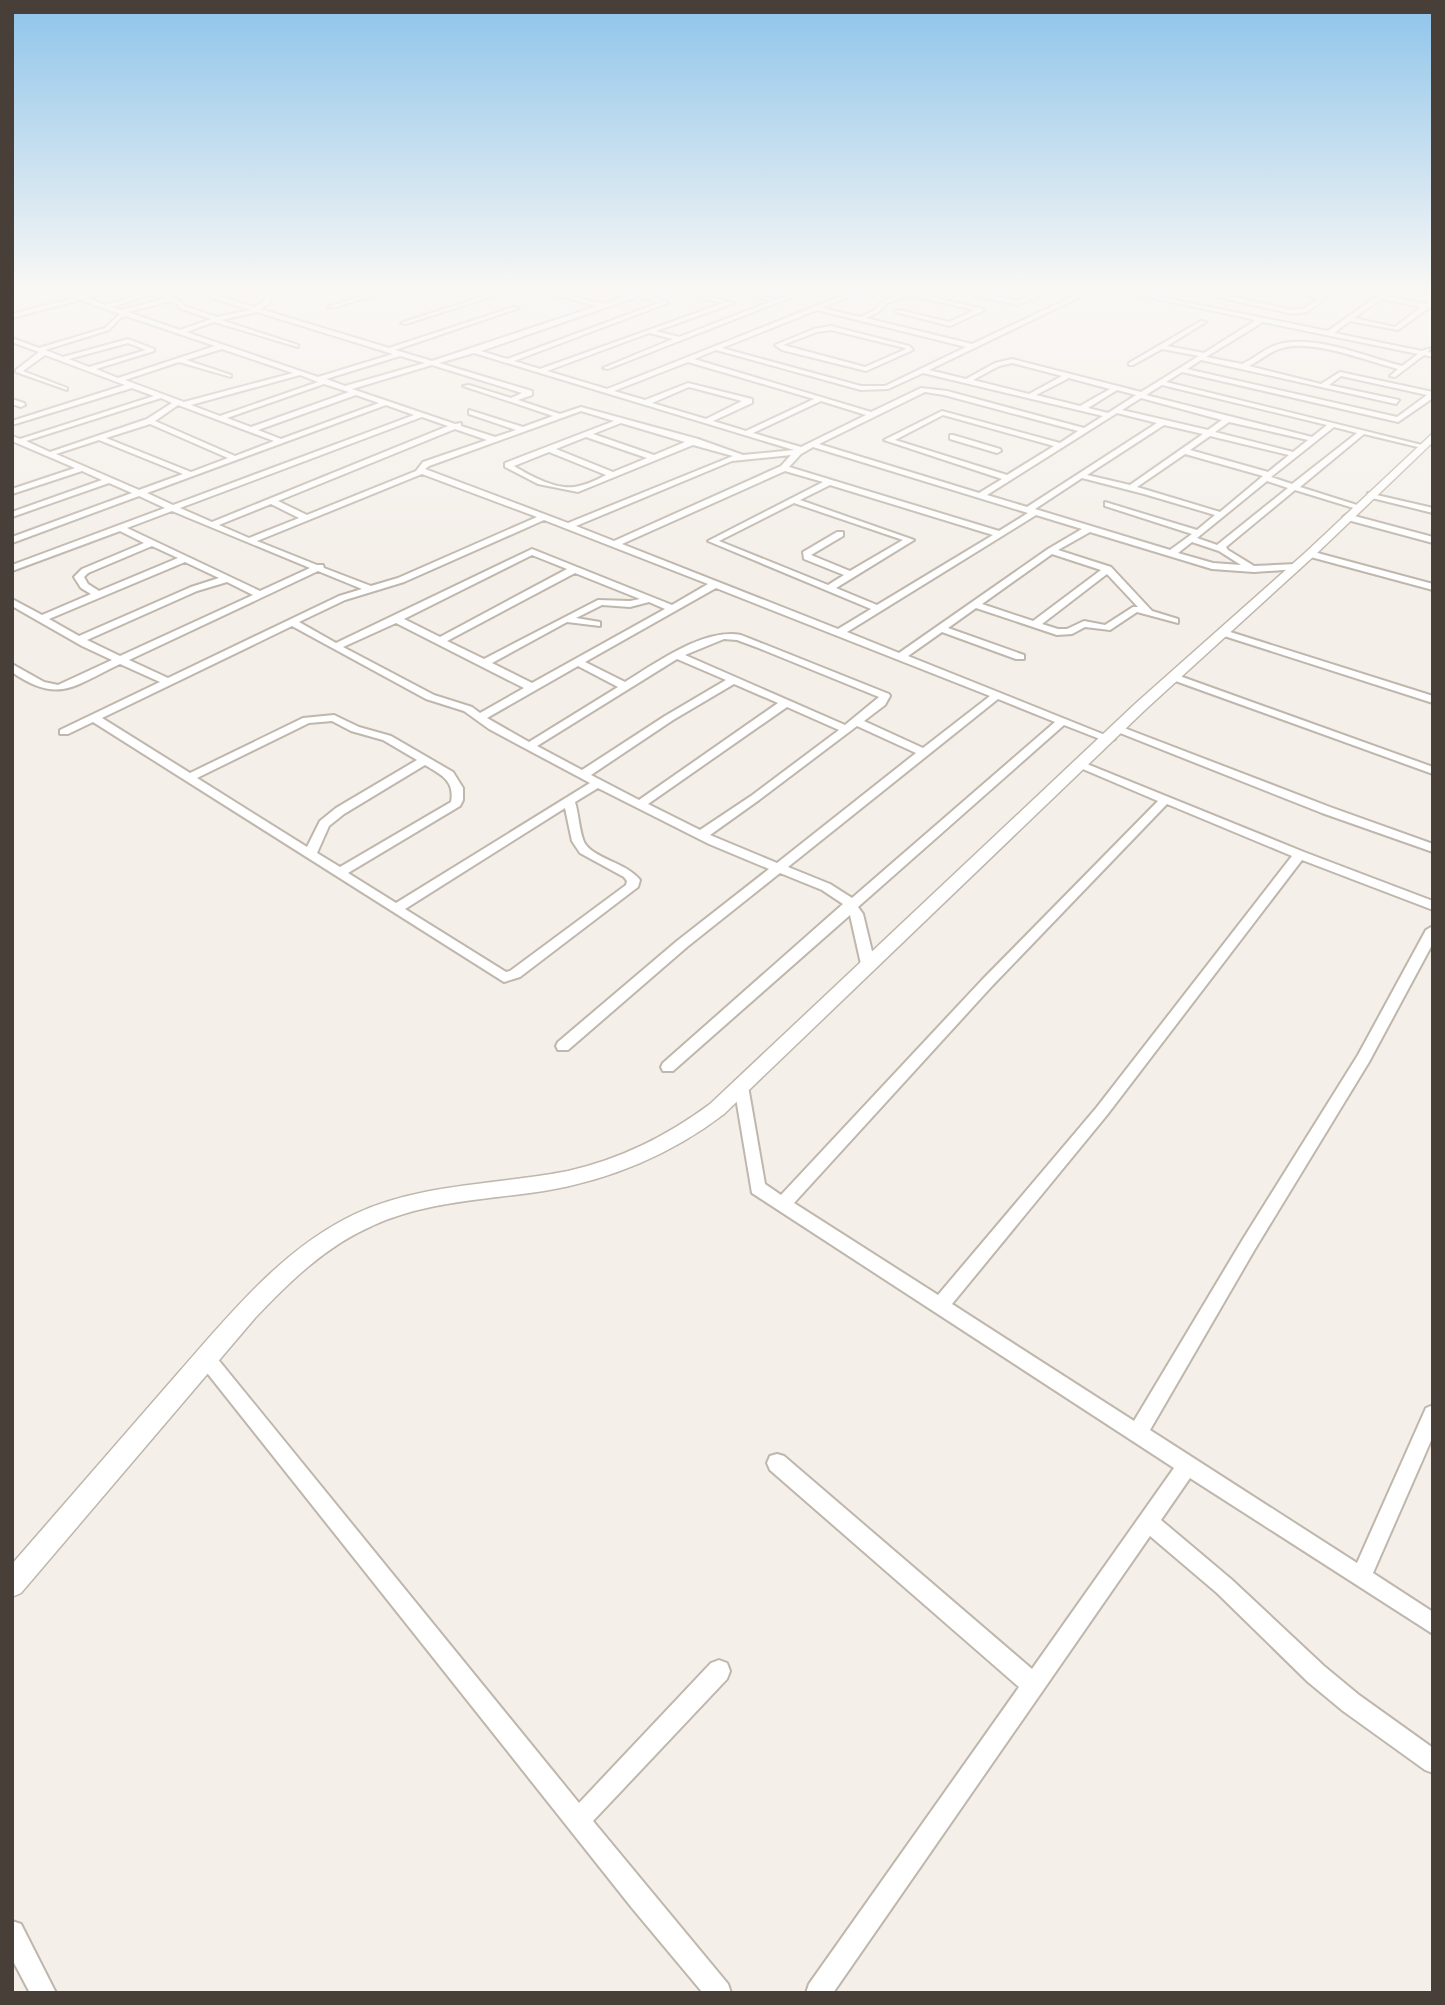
<svg xmlns="http://www.w3.org/2000/svg" width="1445" height="2005" font-family="'Exo 2',sans-serif">
	<style>
		.lines { fill: none; stroke-linecap: round; stroke-linejoin: round }
		.minor-casing { stroke: #bfb6ac; stroke-width: 4 }
		.tertiary-casing { stroke: #bfb6ac; stroke-width: 3 }
		.minor { fill: #fff; fill-rule: evenodd }
		.tertiary { fill: #fff; fill-rule: evenodd }
	</style>
	<rect width="100%" height="100%" fill="#f4efe9"/>
	<g class="lines">
		<g class="minor-casing">
			<path id="minor" d="M50,289h8l23,7 38,-7 -32,9 18,7 57,-16v2l-3,1 23,10 2,4 33,11 33,-7 -64,-21h8l61,18 9,-6 5,-10 17,-2 -12,4 -5,10 -9,6 129,39 125,-41 5,1 -124,42 37,11 165,-55 -65,-17h9l62,15 45,-15h8l-11,5 23,9 -154,58 26,8 184,-66 -26,-6v-2l36,8 -78,28 23,6 93,-36 -46,-12c17,0 38,11 52,10 12,-1 21,-11 34,-10l-204,80 -5,-1 70,-29 -24,-6 -102,38 60,18 252,-100h8l-45,19 38,9 13,-6 10,-10 25,-10 75,18v2l-33,15 -54,-14 3,-2 50,12 26,-12 -67,-15 -21,8 -10,10 -11,5 106,26 108,-51 2,3 -153,74 37,9 29,-16 17,-4 129,33 58,-36 -37,-7 -29,16h-4v-2l72,-42 5,1 -39,24 37,7 52,-33 -146,-31h10l208,42 52,-37 -26,-5 30,3 11,-3 -10,7 40,8 6,-3 2,4 -35,25 -48,-9 -16,12 88,18 8,-3 -2,4 5,1v4l-9,-2 -29,22 -5,-1 8,-7c-32,-8 -84,-30 -116,-21 -12,3 -22,13 -33,18l72,18 19,-12 93,20v6l-35,24 -216,-50 -16,10 260,64 -4,2 -58,-14 -64,53 60,19v4l-65,-20 -69,57 2,3 26,16 42,-2 3,1v4l-45,3 -42,-3 -122,-37 -32,18 53,17 41,44 26,8v4l-41,-11 -27,18 -25,-3 -13,7 -15,1 -81,-27 -28,20 76,27v4h-8l-74,-27 -34,24 207,83 -6,3 -4,-1 -41,-16 -206,182 5,7 12,50 -2,3 -5,2 -7,-5 -11,-49 -177,156h-10l-2,-4 2,-4 180,-159 -21,-14 -42,-17 -93,74 -119,103h-10l-2,-4 2,-4 119,-101 92,-72 -60,-25 -111,-56 -23,14c4,13 4,28 9,40 9,17 42,20 56,38l-2,7 -118,90 -16,5 -411,-260 -25,12h-8v-4l100,-48 -40,-18c-45,21 -61,41 -108,8v-8l32,18 14,3 54,-25 -30,-14 -70,-40v-7l30,16 49,-21 -10,-6 -7,-11 8,-8 62,-26 -24,-12 -108,40v-6l153,-57 -26,-12 -127,47v-6l120,-44 -23,-10 -97,34v-5l90,-32 -20,-9 -70,23v-5l63,-21 -63,-27v-5l8,3 134,-43 -22,-8 -120,37v-4l113,-36 -80,-30 -22,16 44,17v2l-51,-18v-2l23,-18 -27,-10v-4l27,10 66,-20 15,-14 -40,-14 -68,18v-4l62,-16zM153,294l11,5 -43,11 -10,-3zM639,296l20,7 -152,56 -26,-8zM1381,299l40,8 -26,20 -41,-9zM170,301l7,3 2,4 32,11 -31,11 -52,-18zM817,310l149,37 -81,39h-24l-139,-38zM257,312l136,42 -75,23 -132,-45 28,-10 84,25v-2l-77,-25zM126,316l89,30 -97,32 -22,-9 58,-18v-2l-26,-10 -65,18 -18,-7 64,-20 11,-12zM1263,322l155,32 -16,12c-35,-9 -90,-33 -126,-21 -12,4 -22,14 -34,19l-36,-7zM128,343l18,7 -57,17 -20,-8zM222,349l71,24 -109,29 -59,-22 54,-18 52,15v-2l-45,-15zM716,350l145,40 27,-1 35,-16 180,43 -19,12 -137,-37 -26,-3 -50,24 -177,-53zM474,353l320,97 -51,5 -45,-16 -117,-32 -21,7 -42,-14 14,-5v-4l-93,-28zM400,356l25,7 -80,23 -19,-7zM1201,360l195,44 3,-4 -70,-15 12,-9 86,19 -30,22 -210,-48zM688,362l126,37 -68,32 -33,-10 39,-18v-4l-64,-16 -43,17 -31,-9zM1012,363l50,13 -33,18 -56,-14 26,-14zM432,365l90,28 -11,5 -42,-13 -6,1 90,30 -30,11 -54,-17v4l47,16 -21,7 -34,-11v-3l-6,1 -103,-35zM300,375l18,7 -98,34 -29,-11zM1069,378l41,11 -30,17 -44,-11zM324,384l25,8 -98,35 -24,-9zM1162,385l165,40 -15,12 -166,-42zM689,387l53,14 -36,18 -54,-16zM1117,390l19,5 -28,18 -20,-5zM925,392l19,3 134,36 -18,12 -118,-32 -58,29 118,39 -23,14 -160,-49zM356,395l23,8 -98,36 -23,-9zM161,398l11,5 -25,16 -97,33 -24,-11zM1141,398l81,22 -14,10 -86,-20zM821,401l45,14 -65,32 -48,-14zM178,405l96,36 -39,15 -80,-35zM386,405l28,10 -241,90 -26,-12zM581,411l33,10 -109,42v4l33,17 40,8 115,-47 40,11 -165,67 -143,-54 4,-3zM1117,413l40,10 -130,84 -40,-12zM943,415l111,31 -47,29 -112,-35zM422,417l26,9 -236,96 -32,-14zM1229,422l79,18 -15,12 -78,-20zM621,423l64,19 -31,13 -61,-21zM150,424l78,34 -37,14 -85,-34zM1164,425l39,9 -73,51 -43,-10zM1334,427l23,6 -65,51 -21,-7zM455,429l32,11 -64,22 -7,9 -109,44 -29,-14zM1210,436l79,19 -21,17 -78,-22zM586,437l61,21 -34,14 -57,-23zM99,440l84,34 -44,16 -83,-36zM813,447l215,66 -29,18 -210,-64 12,-13zM549,452l57,23c-8,4 -17,9 -27,11 -19,6 -49,-10 -65,-20zM1185,454l78,22 -43,36 -83,-25zM791,455l-10,11 -167,75 -38,-15 156,-65zM785,471l38,11 -115,59 163,68 -33,20 -216,-85zM422,474l115,43 -139,61 -27,8 -47,-18 -1,-3h-6l-60,-24zM1082,478l62,16 71,21 -18,15 -92,-28v4l87,28 -22,16 -135,-41zM1267,481l21,7 -71,57 -20,-7zM830,485l163,50 -116,70 -41,-17 78,-48 -114,-40zM794,503l109,37 -53,31 -39,-16 32,-19v-4h-6l-34,20 1,7 40,16 -16,10 -109,-44zM271,504l28,14 -50,20 -30,-13zM172,511l138,57 -50,23 -133,-63zM1036,515l46,14 -34,20 -149,104 -52,-21zM544,520l164,64 -36,21 -140,-56 -196,94 -37,-21 46,-22 59,-18zM1192,542l27,9 22,14 -28,-2 -35,-10zM152,546l26,12 -79,33 -11,-7 -4,-7 4,-4zM1052,554l49,16 -68,51 -51,-17zM532,555l35,14 -127,68 -36,-18zM185,562l34,16 -28,9 -112,49 -30,-17zM318,571l44,18 -23,7 -171,82 -39,-18zM575,573l65,26 -10,2 -32,-1 -114,59 -37,-18zM1107,574l31,33h-5l-28,18 -21,-4 -17,8h-9l-16,-5zM227,582l26,13 -133,61 -33,-16 110,-49zM716,588l274,108 -67,52 -59,-27 21,-16 5,-9 -1,-2 -148,-59c-37,-7 -85,28 -116,47l-40,-20zM649,602l16,7 -133,74 -40,-20 75,-41 33,4v-4l-24,-4 26,-13 28,2zM396,623l128,65 -44,25 -8,-6 -38,-12 -91,-48zM292,626l134,73 38,12 25,18 101,54 -194,120 -48,-30 112,-67 3,-6v-12l-10,-16 -62,-36 -32,-9 -25,-12 -31,3 -113,55 -88,-55zM724,639l13,1 19,7 123,50 -34,28 -160,-70zM677,659l49,21 -61,36 -83,54 -45,-24zM578,666l40,21 -89,55 -42,-24zM734,684l44,19 -139,97 -48,-25 82,-55zM998,699l57,23 -203,176 -22,-14 -42,-17zM787,707l52,23 -88,66 -51,34 -52,-26zM332,721l19,10 32,9 34,20 -81,48 -16,13 -13,26 -110,-69 112,-55zM857,726l59,27 -139,110 -67,-28 49,-35zM425,765c17,10 30,16 26,37l-111,65 -23,-14 12,-27 15,-12zM565,808l7,33 8,12 44,24 3,4 -1,4 -116,86 -4,1 -101,-63z
				M385,289h8l-60,19 -5,-1z
				M506,289h8l-108,35 -5,-1z
				M945,289h11l61,12 32,-12h8l-39,16z
				M1226,289h7l-10,6 70,15 10,-1 15,-10 -21,-7 1,-3h6l22,9 -19,14 -14,2 -79,-18z
				M1422,289h11v3l-10,-2z
				M831,326l78,20 4,4 -47,21 -84,-21 -7,-5 39,-16zM831,330l74,18 1,1 -41,18 -82,-22 34,-13z
				M12,399l12,4 1,2 -4,2 -9,-3z
				M953,435l47,14 1,2 -4,2 -47,-14v-4z
				M1368,493l65,15v5l-65,-16z
				M1347,514l86,23v6l-89,-24 -1,-2z
				M1310,551l123,33v6l-126,-34 -1,-2z
				M1224,630l209,66v7l-212,-68 -2,-2z
				M1174,674l259,93v7l-263,-95v-4z
				M1119,726l211,81 103,37v8l-111,-39 -207,-82 -1,-2z
				M1082,762l222,90 129,49v9l-131,-50 -195,255 -155,189 182,117 109,-182 115,-184 68,-125 7,-4v17l-64,119 -114,187 -105,181 207,133 69,-155 7,-3v31l-60,137 60,39v22l-243,-156 -29,42 70,59 93,87 35,29 74,53v25l-8,-3 -82,-59 -35,-29 -91,-89 -67,-57 -317,457h-27l3,-9 210,-297 -249,-217 -3,-7 3,-7 7,-2 7,2 248,213 142,-201 -422,-275 -18,-107 2,-4h10l2,4 17,98 16,11 201,-215 176,-179 -80,-34 -2,-2zM1167,804l125,52 -195,251 -159,188 -144,-92 198,-217z
				M206,1350l6,2 367,451 132,-140 8,-3 8,3 3,8 -3,8 -134,142 135,163 3,9h-28l-71,-85 -432,-544 -3,-6 3,-6z
				M12,1921l9,3 35,69h-26l-18,-34z"/>
		</g>
		<g class="tertiary-casing">
			<path id="tertiary" d="M1433,433v9l-119,114 -168,153 -422,405c-54,41 -114,66 -180,77 -58,9 -118,10 -172,35 -46,20 -83,56 -117,92l-234,275 -9,4v-33c56,-64 111,-128 167,-192 52,-59 104,-124 176,-158 67,-31 142,-29 213,-43 53,-12 99,-35 142,-67l426,-401 170,-151z"/>
		</g>
		<use href="#minor" class="minor"/>
		<use href="#tertiary" class="tertiary"/>
	</g>
	<linearGradient id="sky" x2="0" y2="1"><stop stop-color="#8ec4ea"/><stop offset="0.51" stop-color="#faf8f5"/><stop offset="1" stop-color="#faf8f5" stop-opacity="0"/></linearGradient>
	<rect width="1445" height="569" fill="url(#sky)"/>
	<rect width="1445" height="2005" fill="none" stroke="#483f38" stroke-width="28"/>
</svg>
